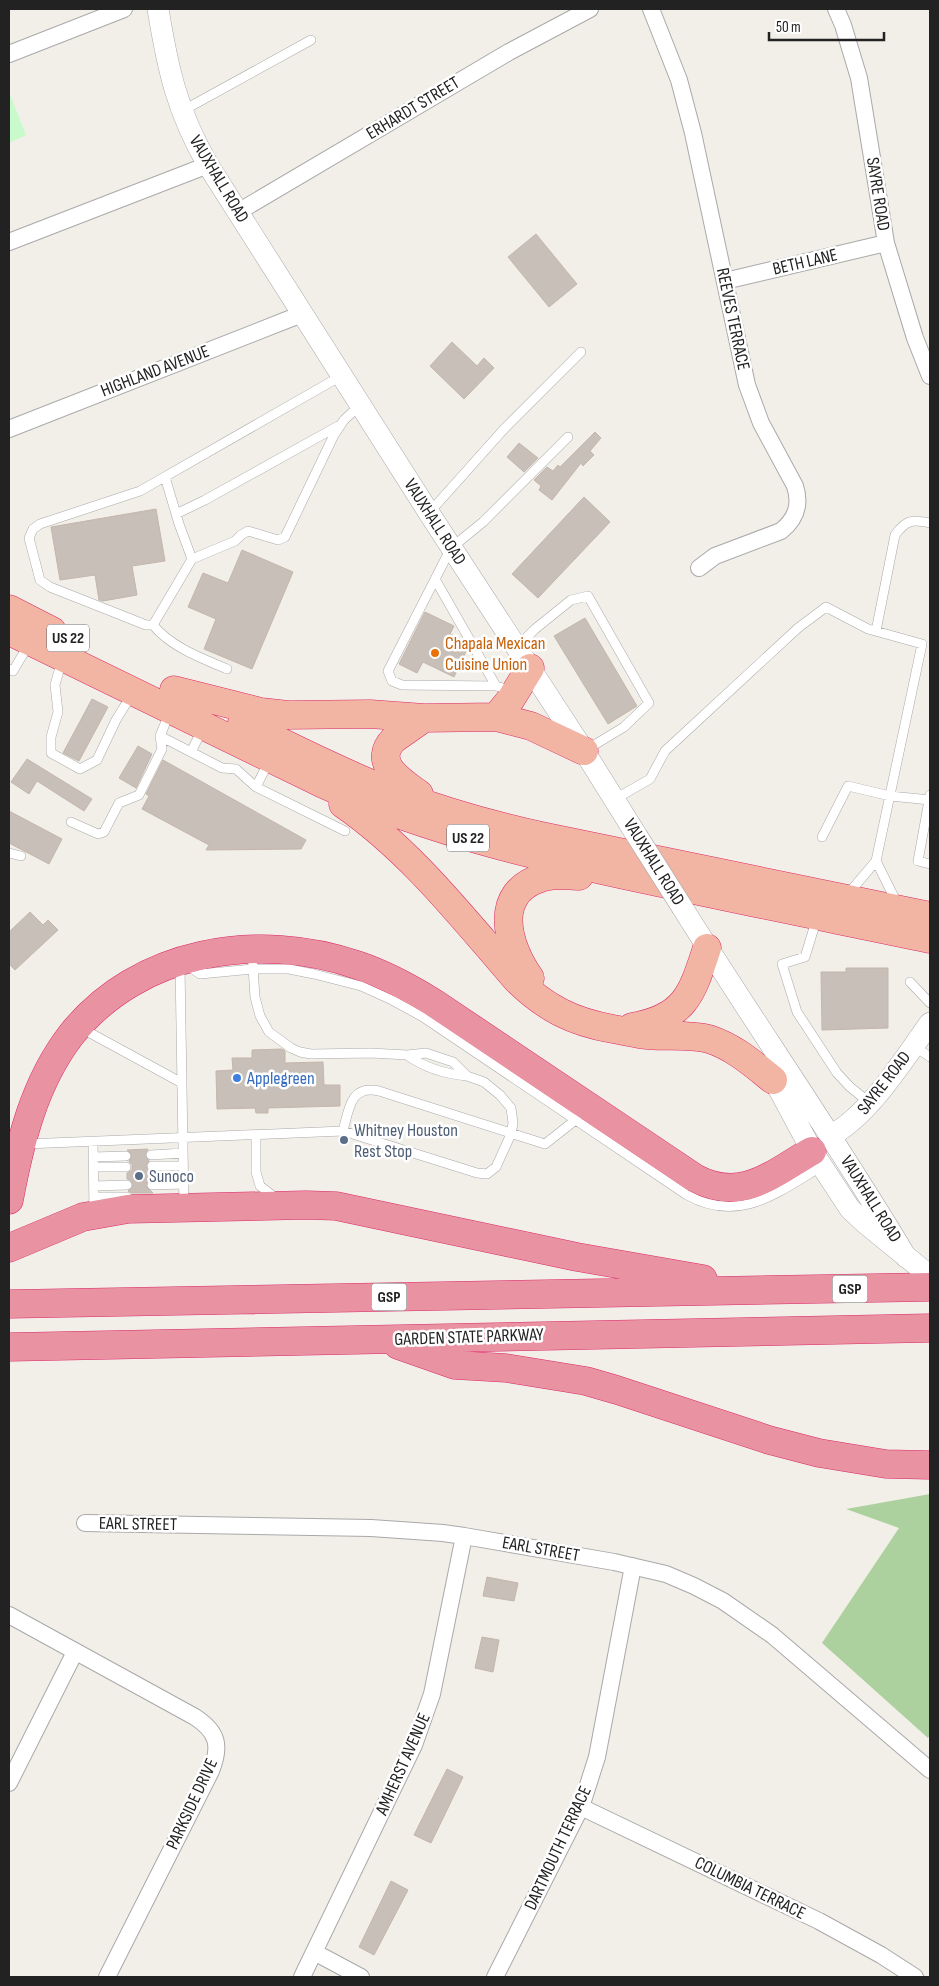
<svg xmlns="http://www.w3.org/2000/svg" width="939" height="1986" font-family="'Sofia Sans Condensed',sans-serif">
	<style>
		.forest { fill: #add19e }
		.park { fill: #c8facc }
		.building { fill: #c7bfb8; stroke: #c4b6ab }
		.lines { fill: none; stroke-linecap: round; stroke-linejoin: round }
		.service-casing { stroke: #a9a9a9; stroke-width: 10 }
		.minor-casing { stroke: #a9a9a9; stroke-width: 18 }
		.tertiary-casing { stroke: #a9a9a9; stroke-width: 22 }
		.trunk-casing { stroke: #dc2a67; stroke-width: 29 }
		.motorway-casing { stroke: #dc2a67; stroke-width: 29 }
		.service { stroke: #fff; stroke-width: 9 }
		.minor { stroke: #fff; stroke-width: 16 }
		.tertiary { stroke: #fff; stroke-width: 21 }
		.trunk { stroke: #f2b4a3; stroke-width: 28 }
		.motorway { stroke: #e892a2; stroke-width: 28 }
		.tertiary-bridge-casing { stroke: #a9a9a9; stroke-width: 22; stroke-linecap: butt }
		.tertiary-bridge { stroke: #fff; stroke-width: 21 }
		.food-dot { fill: #e8710a; stroke: #fff; stroke-width: 2 }
		.shop-dot { fill: #3f7fe0; stroke: #fff; stroke-width: 2 }
		.service-dot { fill: #5c6f8a; stroke: #fff; stroke-width: 2 }
		.labels { text-anchor: middle; dominant-baseline: central; stroke-width: 5; stroke-linejoin: round; paint-order: stroke }
		.shield { fill: #fff; stroke: #646464; stroke-width: 1 }
		.shield-label { font-size: 16px; font-weight: bold; fill: #222 }
		.street-label { font-size: 18px; fill: #222; stroke: #fff }
		.food-label { font-size: 18px; fill: #c56008; stroke: #fff; text-anchor: start }
		.shop-label { font-size: 18px; fill: #366cbe; stroke: #fff; text-anchor: start }
		.service-label { font-size: 18px; fill: #4e5e75; stroke: #fff; text-anchor: start }
	</style>
	<rect width="100%" height="100%" fill="#f2efe9"/>
	<path class="forest" d="M930,1494v241l-2,3 -106,-95 77,-115 -53,-19z"/>
	<path class="park" d="M9,92l17,43 -17,8z"/>
	<path class="building" d="M536,234l41,50 -28,23 -41,-50z
		M452,342l25,24 7,-8 10,10 -30,31 -34,-33z
		M595,432l6,6 -11,13 4,4 -11,11 -2,-3 -29,37 -13,-10 2,-4 -7,-6 13,-13 6,4 5,-6 2,2z
		M519,443l19,15 -14,14 -17,-15z
		M584,497l26,25 -72,76 -26,-24z
		M156,509l9,52 -33,5 5,29 -34,6 -4,-1 -4,-25 -35,5 -9,-53z
		M242,550l51,22 -41,97 -48,-20 12,-30 -28,-12 15,-34 25,10z
		M425,612l29,14 -4,8 12,6 5,9 -13,28 -31,-15 -6,11 -18,-9z
		M585,618l52,88 -29,18 -54,-88z
		M92,699l16,8 -29,54 -16,-8z
		M138,746l14,8 -16,34 -17,-10z
		M27,759l65,40 -8,12 -47,-30 -8,13 -18,-12z
		M163,760l143,80 -5,9 -95,1 3,-5 -67,-36 7,-13 -3,-2z
		M9,811l53,28 -13,25 -40,-21z
		M30,912l13,13 5,-5 10,10 -43,40 -6,-6v-32z
		M846,968h42v60l-66,2 -1,-58h25z
		M282,1049l3,2v12l38,-1 1,23h16v21l-72,2v5h-12l-1,-5 -38,1 -1,-38 17,-1 -1,-12h20v-8z
		M148,1149l-3,6 4,6 -3,5 2,5 4,1v7l-5,3 -1,4 7,7h-21l-4,-2 4,-3 1,-4 -3,-4 -3,-1v-6l5,-3v-6l-3,-2 3,-7 -5,-5z
		M487,1577l31,6 -4,18 -31,-5z
		M482,1637l17,3 -6,32 -18,-4z
		M447,1769l16,8 -32,66 -17,-8z
		M391,1881l17,9 -34,65 -15,-8z"/>
	<g class="lines">
		<g class="service-casing">
			<path id="service" d="M182,111l129,-71
				M341,376l-201,115 -100,33 -7,5 -4,9 11,42 10,7 96,38h7l39,-66 43,-18 6,-6 7,-4 30,9 7,-3 49,-102 10,-15 16,-15
				M165,477l14,47 13,35
				M429,513l75,-84 77,-77
				M176,514l29,-14 133,-74
				M435,579l61,107
				M153,625c18,22 48,33 74,44
				M876,631l19,-96c11,-15 17,-16 35,-12
				M517,647l18,-18 36,-29 17,-4 61,107 -25,24 -38,23
				M62,660l-7,25 3,27 -7,25v16l29,16 17,-9 19,-40 16,-26
				M9,669l4,2 16,-27
				M513,691l-17,-5 -94,-1 -10,-4 -4,-10 63,-123 32,-26 85,-85
				M160,736l31,16 12,-24
				M191,752l31,16 14,1 20,18
				M269,761l-13,26 89,44
				M930,795l-12,66 12,3
				M615,799l35,-20 15,-28 133,-123 28,-21 42,22 54,15 -46,217 -28,33
				M71,822l27,12 6,-2 15,-29 20,-8 23,-46 -2,-13 10,-24
				M822,837l26,-51 42,10 40,4
				M9,853l12,3
				M876,861l22,44
				M817,918l-12,39 -23,7 15,48 40,61 13,14 20,16
				M187,965l13,9 53,-5h36l25,5 47,12 31,14 31,17 264,178c52,29 90,-2 135,-29
				M180,966l4,240
				M910,982l20,21
				M81,1028l101,55
				M914,1046l16,11
				M407,1055c18,13 38,19 60,21
				M343,1131c6,-22 7,-46 36,-40l166,53 33,-26
				M256,1135v37l4,14 16,12
				M93,1142l1,69
				M26,1144l317,-13 134,42 10,1 9,-7 15,-33 2,-11 -2,-15 -11,-13 -16,-13 -17,-6 -14,-14 -27,-9 -19,2 -36,-2 -60,1 -11,-2 -9,-4 -22,-16 -9,-16 -5,-19 -3,-45
				M151,1155l32,-2
				M93,1157l33,-1
				M152,1166h31
				M94,1167h32
				M152,1185l32,-1
				M94,1186l33,-1
				M94,1197h33"/>
		</g>
		<g class="minor-casing">
			<path id="minor" d="M651,9l28,71 14,53 54,252 14,38 34,63c6,19 1,33 -14,45l-66,25 -16,12
				M836,9l7,16 16,53 27,165 29,95 15,38
				M9,54l115,-45
				M238,212l271,-160 81,-43
				M9,242l199,-77
				M725,281l161,-38
				M9,429l293,-115
				M85,1523l286,5 72,5 21,3 150,26 52,12 28,12 29,15 49,34 158,135
				M9,1615l186,102c23,15 26,29 16,54l-104,206
				M9,1783l66,-131
				M581,1807l238,114 62,34 34,22
				M314,1952l47,25
				M302,1977l112,-232 18,-51 32,-158
				M495,1977l86,-170 16,-50 36,-191"/>
		</g>
		<g class="tertiary-casing">
			<path id="tertiary" d="M158,9c10,61 19,102 50,156l221,348 155,238 53,85
				M682,907c73,117 153,231 224,350
				M767,1067l45,84 38,58 15,14 65,53
				M832,1135c39,-22 71,-75 98,-112"/>
		</g>
		<g class="trunk-casing">
			<path id="trunk" d="M9,609l43,22
				M9,631l312,152c112,51 230,77 350,102 87,19 173,36 259,54
				M174,690l87,22 27,3 82,-1 54,4 72,-1 35,9 53,25
				M496,717l15,-18 19,-31
				M242,723c49,24 98,49 149,69 49,18 99,33 150,44l389,80
				M419,794c-18,-13 -48,-31 -25,-55l30,-21
				M343,804c68,47 119,113 173,175 29,29 57,43 97,50 12,2 23,5 34,6 21,2 42,-1 62,4 25,8 44,25 64,41
				M530,978c-23,-32 -39,-87 14,-101 11,-3 23,-2 35,-1
				M632,1027c53,-9 60,-33 75,-79"/>
		</g>
		<g class="motorway-casing">
			<path id="motorway" d="M9,1200c11,-58 25,-117 62,-165 67,-85 187,-104 286,-70 27,9 53,23 77,38l261,175c47,25 77,-4 117,-27
				M9,1248l74,-31 45,-8 178,-4 30,1 241,51 126,22
				M9,1304l921,-17
				M398,1345l57,20 51,3 80,13 31,9 152,50 50,13 67,11 44,1
				M9,1347l921,-19"/>
		</g>
		<use href="#service" class="service"/>
		<use href="#minor" class="minor"/>
		<use href="#tertiary" class="tertiary"/>
		<use href="#trunk" class="trunk"/>
		<use href="#motorway" class="motorway"/>
		<g class="tertiary-bridge-casing">
			<path id="tertiary-bridge" d="M637,836l45,71"/>
		</g>
		<use href="#tertiary-bridge" class="tertiary-bridge"/>
	</g>
	<circle class="food-dot" cx="435" cy="653" r="5"/>
	<circle class="shop-dot" cx="237" cy="1078" r="5"/>
	<g class="service-dot">
		<circle cx="344" cy="1140" r="5"/>
		<circle cx="139" cy="1176" r="5"/>
	</g>
	<g class="labels">
		<g class="shield">
			<rect x="47" y="624.5" width="42" height="27" rx="4"/>
			<rect x="447" y="824.5" width="42" height="27" rx="4"/>
			<rect x="832.5" y="1275.5" width="35" height="27" rx="4"/>
			<rect x="371.5" y="1283.5" width="35" height="27" rx="4"/>
		</g>
		<g class="shield-label">
			<text x="68" y="638">US 22</text>
			<text x="468" y="838">US 22</text>
			<text x="850" y="1289">GSP</text>
			<text x="389" y="1297">GSP</text>
		</g>
		<g class="street-label">
			<text transform="translate(413 108) rotate(-31)">ERHARDT STREET</text>
			<text transform="translate(219 179) rotate(59)">VAUXHALL ROAD</text>
			<text transform="translate(878 194) rotate(81)">SAYRE ROAD</text>
			<text transform="translate(805 262) rotate(-13)">BETH LANE</text>
			<text transform="translate(733 319) rotate(78)">REEVES TERRACE</text>
			<text transform="translate(155 371) rotate(-21)">HIGHLAND AVENUE</text>
			<text transform="translate(435 522) rotate(57)">VAUXHALL ROAD</text>
			<text transform="translate(654 862) rotate(58)">VAUXHALL ROAD</text>
			<text transform="translate(884 1083) rotate(-52)">SAYRE ROAD</text>
			<text transform="translate(871 1199) rotate(58)">VAUXHALL ROAD</text>
			<text transform="translate(469 1337) rotate(-2)">GARDEN STATE PARKWAY</text>
			<text transform="translate(138 1524) rotate(1)">EARL STREET</text>
			<text transform="translate(541 1549) rotate(10)">EARL STREET</text>
			<text transform="translate(403 1764) rotate(-66)">AMHERST AVENUE</text>
			<text transform="translate(192 1804) rotate(-65)">PARKSIDE DRIVE</text>
			<text transform="translate(558 1848) rotate(-65)">DARTMOUTH TERRACE</text>
			<text transform="translate(750 1888) rotate(26)">COLUMBIA TERRACE</text>
		</g>
		<g class="food-label">
			<text x="445" y="643">Chapala Mexican<tspan x="445" dy="21">Cuisine Union</tspan></text>
		</g>
		<g class="shop-label">
			<text x="247" y="1078">Applegreen</text>
		</g>
		<g class="service-label">
			<text x="354" y="1130">Whitney Houston<tspan x="354" dy="21">Rest Stop</tspan></text>
			<text x="149" y="1176">Sunoco</text>
		</g>
	</g>
	<rect width="939" height="1986" fill="none" stroke="#222222" stroke-width="20"/>
	<path d="M769 32v8h115v-8" fill="none" stroke="#222222" stroke-width="2.5"/>
	<text x="776" y="32" font-size="15" fill="#222222" stroke="#ffffff" stroke-width="4" paint-order="stroke">50 m</text>
</svg>
